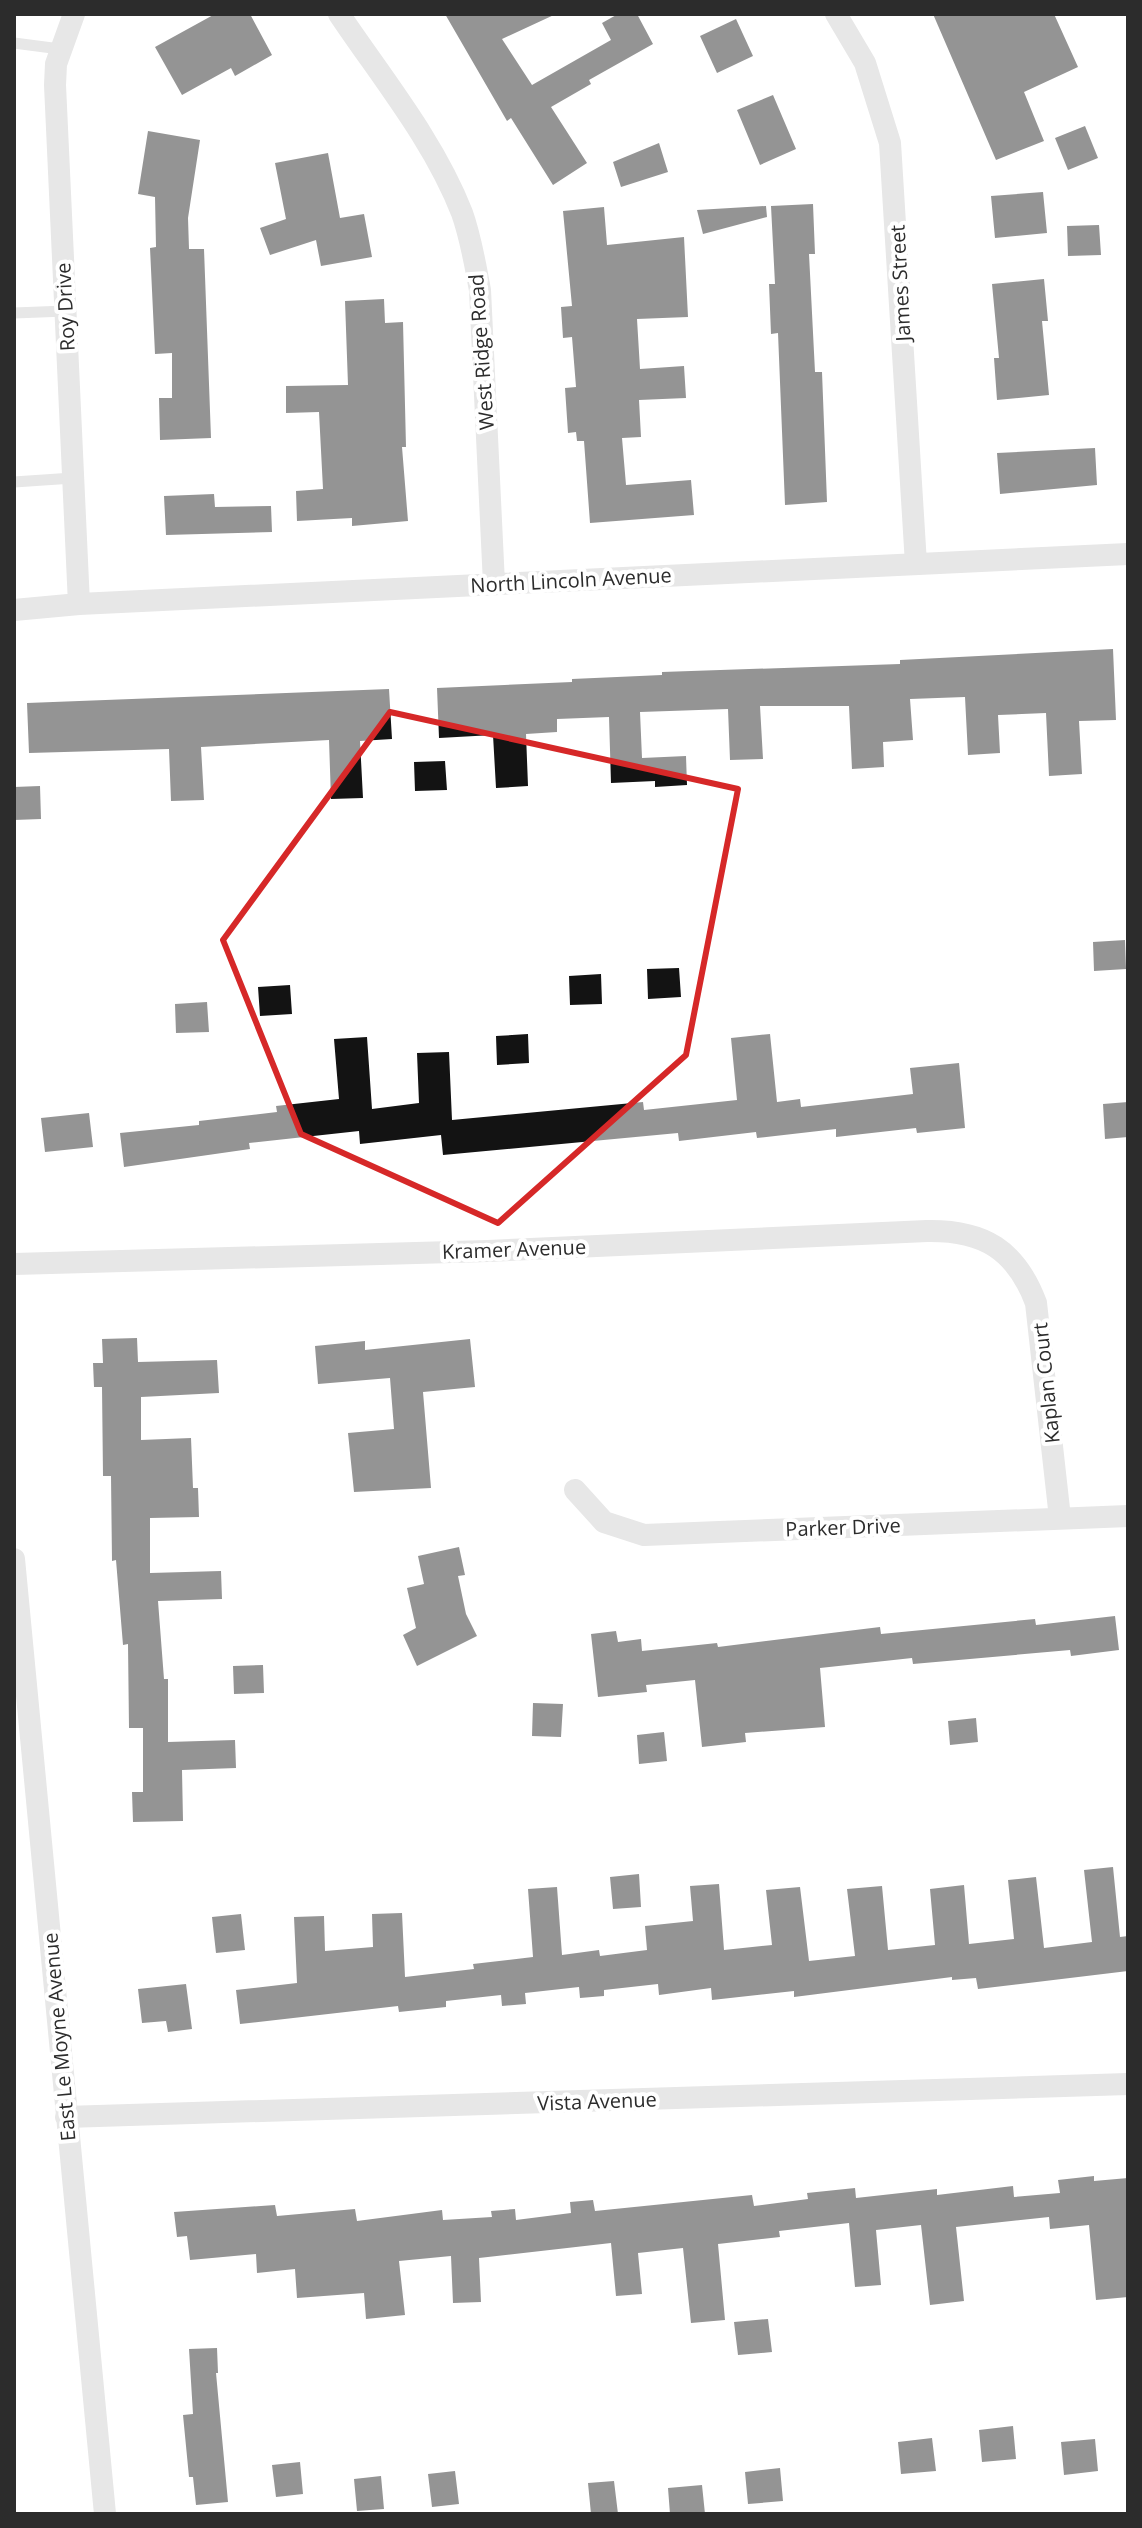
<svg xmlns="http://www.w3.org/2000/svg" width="1142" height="2528" font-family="'Open Sans',sans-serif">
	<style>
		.building { fill: #131313 }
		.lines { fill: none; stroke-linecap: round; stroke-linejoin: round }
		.lane { stroke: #c9c9c9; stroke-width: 11 }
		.street { stroke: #c9c9c9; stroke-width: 22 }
		.marked { fill: none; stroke: #d62828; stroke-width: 6; stroke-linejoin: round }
		.labels { text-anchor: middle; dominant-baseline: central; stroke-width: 8; stroke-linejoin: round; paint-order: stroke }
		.street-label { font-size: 20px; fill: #2c2c2c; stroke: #fff }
	</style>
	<rect width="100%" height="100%" fill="#fff"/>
	<path class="building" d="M215,14h35l22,41 -37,21 -4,-8 -49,27 -27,-48z
		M445,14h111l-54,25 30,46 79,-45 -9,-17 16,-9h19l16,30 -64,36 2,4 -40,23 36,56 -34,22 -42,-67 -4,3z
		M933,14h121l24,53 -54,25 20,49 -48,19z
		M736,19l17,37 -36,17 -17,-37z
		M773,95l23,54 -36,16 -23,-55z
		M1085,126l13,32 -30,12 -13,-32z
		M148,131l52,9 -12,78 1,31h15l7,189 -51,2 -1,-42h13v-45l-17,1 -5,-106 6,-1 -1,-50 -17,-3z
		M659,143l9,29 -47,15 -8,-25z
		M328,153l12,65 24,-4 8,43 -51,9 -5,-26 -46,15 -10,-27 26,-9 -11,-56z
		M1043,192l4,41 -52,5 -4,-42z
		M813,204l2,50h-6l6,118h7l5,130 -42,3 -7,-172 -7,1 -2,-50h6l-4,-78z
		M766,206l1,11 -64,17 -6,-24z
		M604,207l3,38 77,-8 4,80 -51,2 3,50 44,-3 2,32 -47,2 2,37 -19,1 4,47 65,-5 3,35 -104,8 -6,-82h-7l-1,-9 -8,1 -3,-45 11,-1 -4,-50 -9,1 -2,-31 11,-1 -9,-95z
		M1099,225l2,30 -33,1 -1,-30z
		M1044,279l4,42h-6l7,74 -52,5 -3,-42h5l-7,-74z
		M384,299l1,24 18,-1 3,125h-4l6,74 -56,5v-8l-55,3 -1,-30 27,-2 -4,-77 -33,1v-27l62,-1 -3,-84z
		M1095,448l2,37 -97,9 -3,-41z
		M214,494l1,13 56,-1 1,26 -106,3 -2,-39z
		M1113,649l3,71 -37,1 3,53 -33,2 -3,-63 -48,2 2,38 -32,2 -3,-58 -55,2 3,41 -30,2 1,25 -32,2 -3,-63h-89l3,53 -33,1 -2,-51 -88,3 2,46 44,-2 1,29 -32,2v-6l-44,2 -2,-66 -52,2v13l-31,2 2,52 -32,2 -3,-53 -54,3 -2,-50 135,-6v-3l90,-4v-3l238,-8v-4z
		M389,689l3,50 -32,2 3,57 -32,1 -2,-59 -128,7 3,53 -33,1 -2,-52 -140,4 -2,-50z
		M445,761l2,29 -32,1 -1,-29z
		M40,786l1,33 -27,1v-33z
		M1125,940l1,29 -32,2 -1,-29z
		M679,968l2,29 -33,2 -1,-30z
		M601,974l1,30 -32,1 -1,-29z
		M290,985l2,29 -32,2 -2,-29z
		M207,1002l2,30 -33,1 -1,-29z
		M528,1034l1,29 -32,2 -1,-29z
		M770,1034l7,68 23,-3 1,8 112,-13 -3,-26 49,-5 6,65 -48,5 -1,-5 -80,9v-8l-79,9 -1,-6 -77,9 -1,-8 -235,22 -2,-20 -81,9 -1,-13 -110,12 1,6 -126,18 -4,-34 79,-8v-4l78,-9 -1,-6 63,-7 -5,-60 33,-2 5,72 47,-6 -2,-50 32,-1 3,68 191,-18 1,8 93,-10 -6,-62z
		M1128,1102v35l-23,2 -2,-35z
		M89,1113l4,34 -48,5 -4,-34z
		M137,1338l1,24 79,-2 2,33 -78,4v43l50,-2 2,50h5l1,29 -49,1v55l71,-2 1,28 -64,2 6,78h4v63l67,-2 1,28 -54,2 1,51 -50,1 -1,-30h11v-64h-14l-1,-84 -5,1 -7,-85 -4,1 -1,-85h-8l-1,-89h-8l-1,-24h10l-1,-24z
		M470,1339l5,48 -52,5 8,96 -77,4 -6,-59 46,-4 -4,-51 -72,6 -3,-38 50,-5v9z
		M459,1547l6,28 -7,1 8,38 11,22 -60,30 -14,-31 13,-7 -9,-40 17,-4 -6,-28z
		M1115,1616l4,34 -48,6 -1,-6 -157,14 -1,-6 -92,10 5,59 -80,6 1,9 -44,5 -7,-67 -49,5 1,7 -49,5 -7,-63 25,-3 2,11 23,-3 1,12 75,-8 1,4 162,-20 1,7 154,-15 1,6z
		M263,1665l1,28 -30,1 -1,-28z
		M533,1703l30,1 -2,33 -29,-1z
		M976,1718l2,24 -28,3 -2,-24z
		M664,1732l3,29 -28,3 -2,-29z
		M1113,1867l7,70 8,-1v35l-150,18 -2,-11 -24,2v-3l-158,20v-6l-82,9 -1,-12 -52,7 -1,-11 -54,6v6l-24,2 -1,-11 -54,6 1,11 -24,2 -1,-11 -55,6v6l-47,5 -1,-6 -158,18 -4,-34 61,-7 -3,-66 30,-1 1,35 48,-4 -1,-33 30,-1 3,64 69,-8 -1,-5 60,-7 -5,-68 29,-2 5,68 37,-5 1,6 47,-6 -2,-24 48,-5 -3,-35 29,-2 5,66 48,-5 -6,-55 34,-3 9,74 46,-5 -8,-67 35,-3 6,64 47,-5 -5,-56 34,-4 5,59 45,-5 -6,-59 28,-3 8,71 48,-6 -8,-72z
		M639,1874l2,33 -28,2 -3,-32z
		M241,1914l4,36 -29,3 -4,-36z
		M186,1984l6,45 -24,3 -2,-11 -24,2 -4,-34z
		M1094,2176v5l34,-3v119l-32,3 -7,-75 -39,4 -1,-12 -93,10 8,74 -34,4 -9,-80 -45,5 5,55 -26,2 -6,-64 -70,8 1,6 -62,7 7,76 -34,3 -8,-75 -45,5 4,41 -26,2 -5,-53 -132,15 2,44 -28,1 -2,-47 -52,5 6,54 -39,4 -2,-26 -67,5 -2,-29 -38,4 -1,-19 -66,6 -3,-24 -10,1 -3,-25 101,-7 2,11 78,-7 2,12 85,-11 1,10 49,-3 -1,-6 24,-2 1,11 55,-7 -1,-11 23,-2 2,11 157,-16 2,11 54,-7 -1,-6 48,-5 1,10 81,-9v6l76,-9 1,11 46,-4 -2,-13z
		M768,2319l4,33 -34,3 -4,-33z
		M217,2348l1,25h-2l12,129 -32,3 -3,-28h-4l-6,-62 10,-1 -4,-65z
		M1013,2426l3,33 -34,3 -3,-32z
		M932,2438l4,33 -35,3 -3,-32z
		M1095,2439l3,32 -34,4 -3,-33z
		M300,2462l3,32 -27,3 -4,-32z
		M780,2468l3,33 -35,3 -3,-32z
		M455,2471l4,33 -27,3 -4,-33z
		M381,2476l3,33 -27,2 -3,-32z
		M614,2481l4,33h-27l-3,-31z
		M702,2485l3,29h-35l-2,-26z"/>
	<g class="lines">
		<path class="lane" d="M14,43l46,6
			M14,313l52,-2
			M14,482l59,-4"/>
		<path class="street" d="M74,14l-18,50 -1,21 24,519
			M339,14c43,64 95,127 123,199 9,25 13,51 18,77l14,294
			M836,14l29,49 25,80 26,421
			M14,610l65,-6 1049,-50
			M14,1264l474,-13 439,-20c57,-1 89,19 109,72l24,215
			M575,1490l29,32 40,13 484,-19
			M14,1559l91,955
			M66,2117l1062,-33"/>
	</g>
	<path d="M0 0H1142V2528H0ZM390,712l348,77 -52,266 -188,168 -197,-89 -78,-194z" fill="#fff" fill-opacity=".55" fill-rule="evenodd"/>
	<path class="marked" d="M390,712l348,77 -52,266 -188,168 -197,-89 -78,-194z"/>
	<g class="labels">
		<g class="street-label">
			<text transform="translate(900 283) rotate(-93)">James Street</text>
			<text transform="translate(65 307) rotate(-93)">Roy Drive</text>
			<text transform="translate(481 352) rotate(-94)">West Ridge Road</text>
			<text transform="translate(571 580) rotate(-3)">North Lincoln Avenue</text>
			<text transform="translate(514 1249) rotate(-2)">Kramer Avenue</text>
			<text transform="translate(1046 1383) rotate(-96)">Kaplan Court</text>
			<text transform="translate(843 1527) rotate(-2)">Parker Drive</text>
			<text transform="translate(59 2037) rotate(-95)">East Le Moyne Avenue</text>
			<text transform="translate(597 2101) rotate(-2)">Vista Avenue</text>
		</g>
	</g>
	<rect width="1142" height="2528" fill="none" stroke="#2c2c2c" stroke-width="32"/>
</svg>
